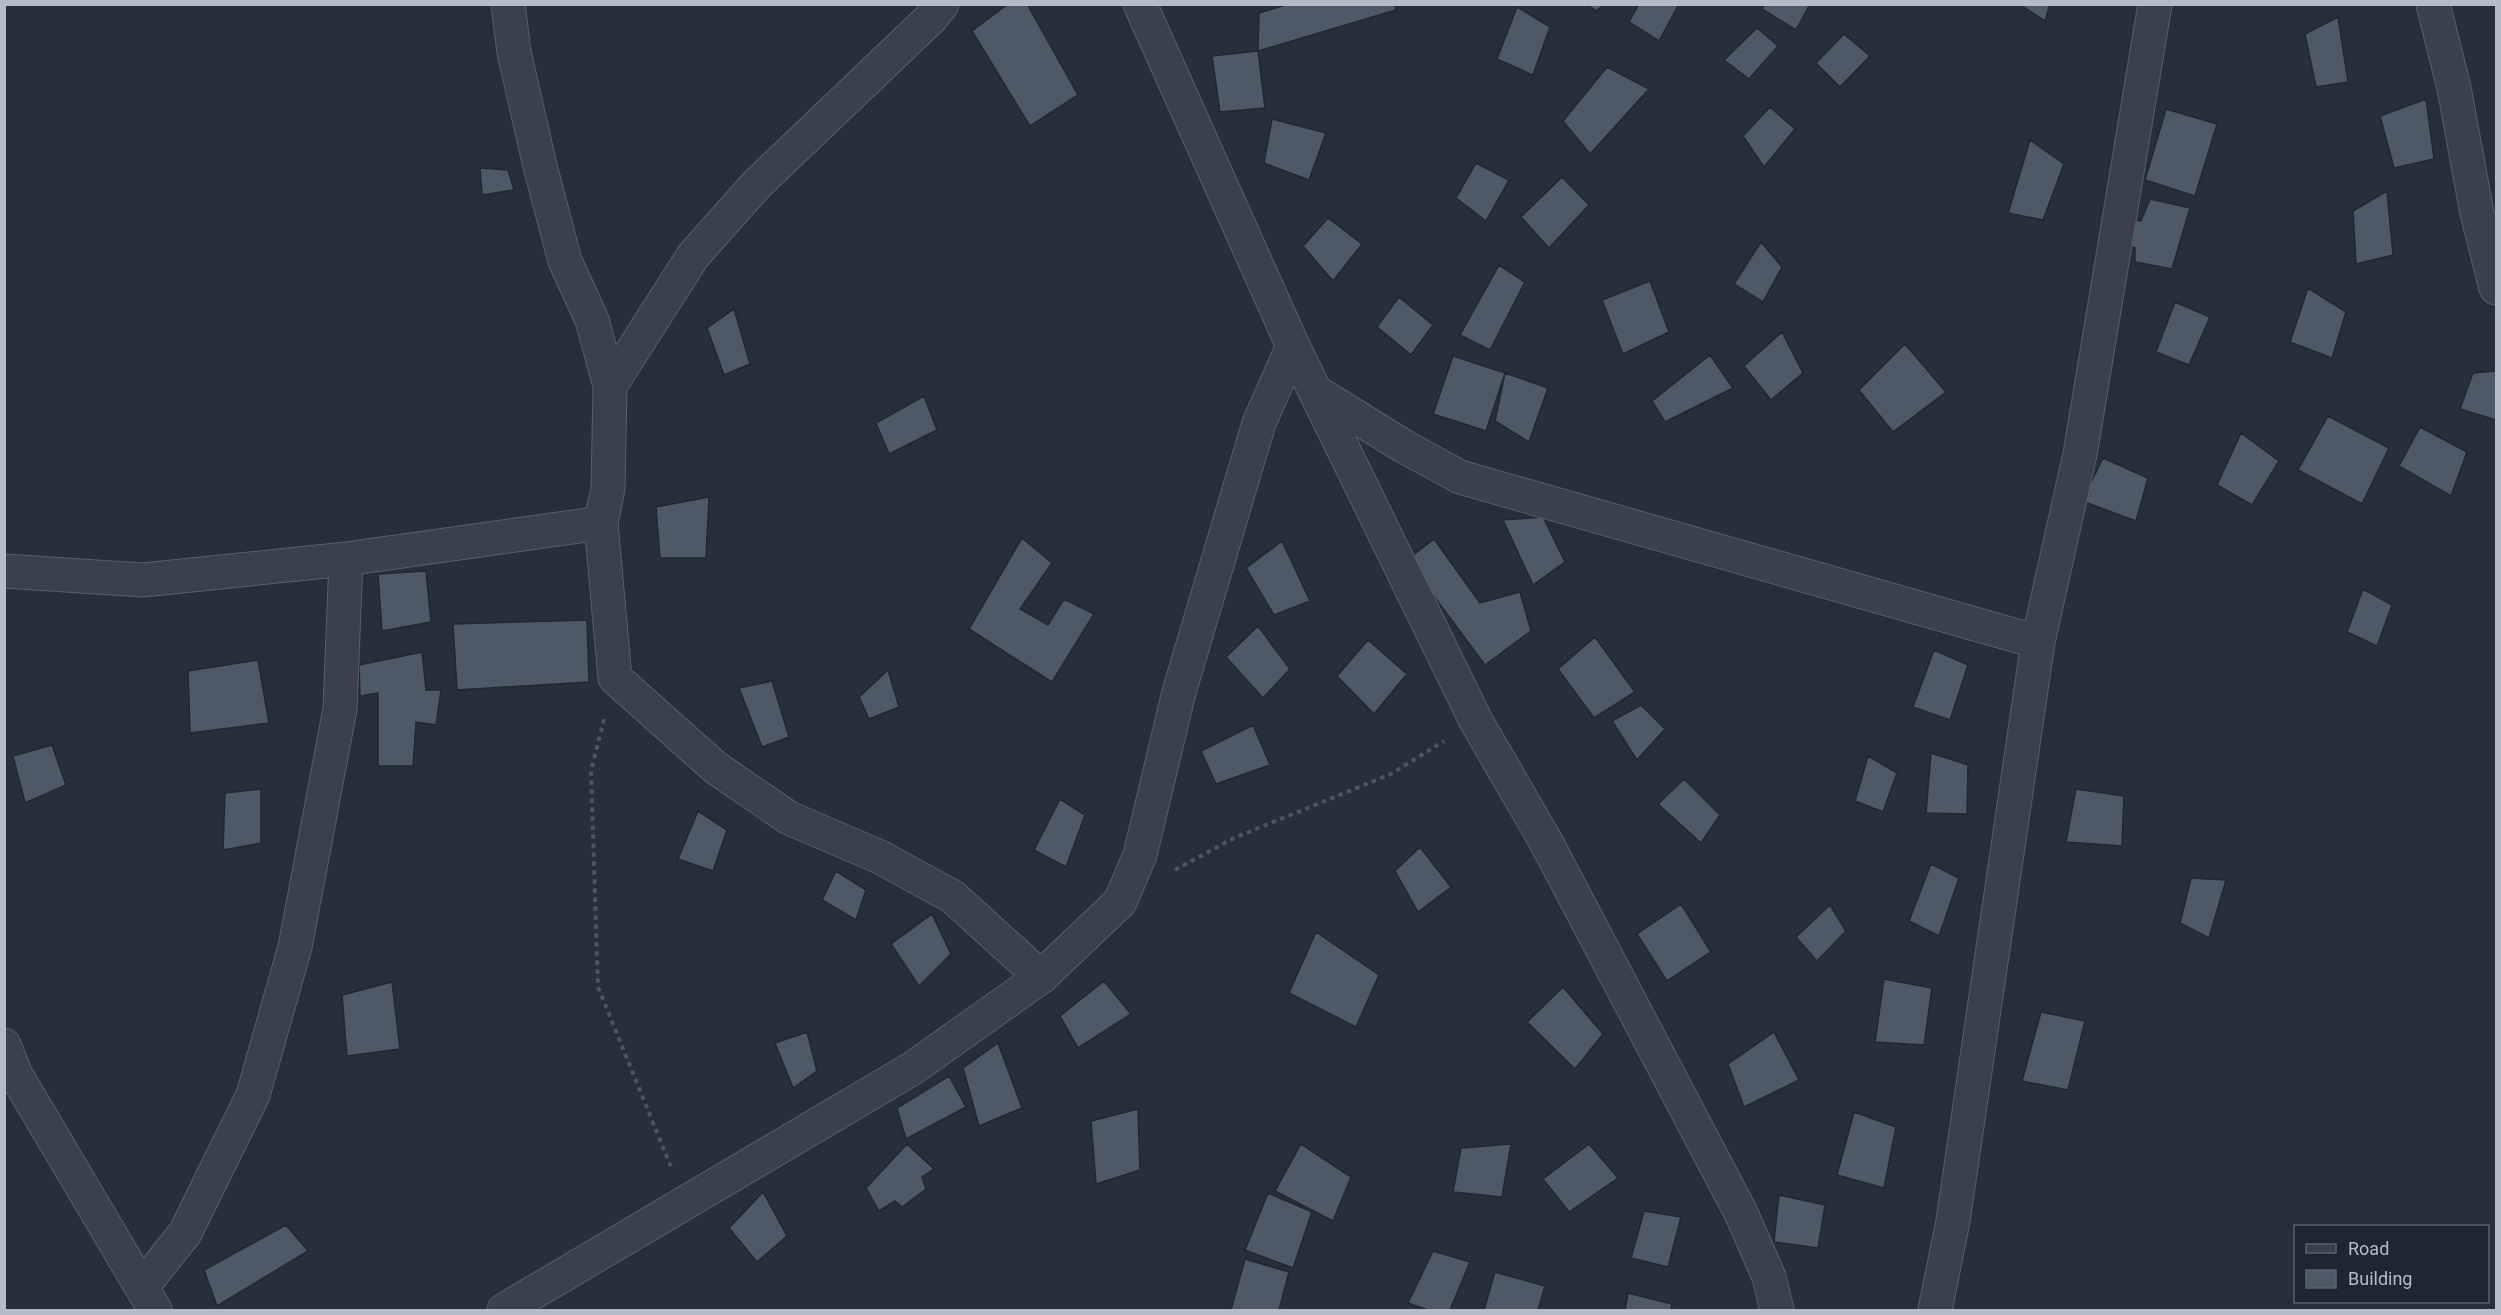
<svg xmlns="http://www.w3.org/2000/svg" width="2501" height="1315" font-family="Roboto,sans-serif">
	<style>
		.building { fill: #4e5967; stroke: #212833; stroke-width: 1.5 }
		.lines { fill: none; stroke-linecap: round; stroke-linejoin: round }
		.street-casing { stroke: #585f6a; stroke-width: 35 }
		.path { stroke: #48585b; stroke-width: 4; stroke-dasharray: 4.5 4.5; stroke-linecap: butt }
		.street { stroke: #3a414c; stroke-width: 33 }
	</style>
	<rect width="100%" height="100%" fill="#262f3b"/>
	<path class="building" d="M1008,4h19l51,91 -48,31 -58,-95z
		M1289,4h106l1,6 -138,41 1,-38z
		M1585,4h18l-6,7z
		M1639,4h40l-20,37 -30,-19z
		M1765,4h45l-14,26 -34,-21z
		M2019,4h31l-5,17z
		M1517,7l33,20 -17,48 -36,-16z
		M2338,17l10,65 -32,5 -11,-53z
		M1757,28l21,18 -29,33 -25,-19z
		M1844,34l26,22 -30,31 -24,-24z
		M1258,51l7,57 -45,4 -8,-56z
		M1607,67l42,22 -59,65 -27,-33z
		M2426,99l8,60 -40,9 -14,-52z
		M1770,107l25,22 -31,38 -21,-31z
		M2166,109l51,15 -22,72 -50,-16z
		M1272,119l54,14 -17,47 -45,-17z
		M2030,140l34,24 -21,56 -35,-7z
		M1476,163l33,17 -23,41 -30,-23z
		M480,168l28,2 6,20 -32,5z
		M1562,177l27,28 -40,43 -28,-31z
		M2387,191l6,64 -37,9 -3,-53z
		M2150,199l40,9 -18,61 -37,-7v-14l-15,-6 9,-23 12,2z
		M1328,218l34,26 -29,37 -30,-35z
		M1761,242l21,25 -19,35 -29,-18z
		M1499,265l26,17 -35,68 -30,-15z
		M1650,281l19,51 -46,22 -21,-54z
		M2308,288l38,24 -14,46 -42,-16z
		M1399,297l34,28 -22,30 -34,-28z
		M2175,302l35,15 -21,48 -33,-13z
		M734,309l16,55 -26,11 -17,-47z
		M1782,332l21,41 -32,27 -27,-34z
		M1905,344l41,48 -53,40 -34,-42z
		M1710,355l23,33 -68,34 -13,-21z
		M1453,356l52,17 -19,58 -53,-17z
		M2496,371v49l-36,-11 13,-36z
		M1505,373l43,15 -19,54 -34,-21z
		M924,396l13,34 -48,24 -13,-31z
		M2328,416l61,32 -27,56 -64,-34z
		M2420,427l47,25 -16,44 -52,-30z
		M2241,433l38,28 -27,44 -35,-20z
		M2103,458l45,20 -12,43 -54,-20z
		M709,497l-3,61h-46l-4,-51z
		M1543,517l22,45 -32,23 -30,-65z
		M1022,538l30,25 -32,46 28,16 16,-26 30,15 -42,68 -83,-53z
		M1434,539l46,64 40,-11 11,39 -46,34 -78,-105z
		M1282,541l28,60 -36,14 -28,-47z
		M426,571l5,51 -49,9 -4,-57z
		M2363,589l29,16 -15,41 -30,-14z
		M587,620l2,62 -132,8 -4,-66z
		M1258,626l32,43 -27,29 -37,-41z
		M1595,637l40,55 -41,26 -36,-49z
		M1368,640l39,34 -33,40 -37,-38z
		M1934,650l34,15 -18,55 -37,-13z
		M422,652l4,38h15l-5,35 -20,-3 -3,44h-35v-73l-18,3 -1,-31z
		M258,660l11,63 -79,10 -2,-62z
		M888,670l11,37 -30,12 -10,-22z
		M772,681l17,56 -27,10 -23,-59z
		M1641,705l24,24 -28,31 -25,-39z
		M1253,725l17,40 -54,19 -15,-33z
		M52,745l14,40 -41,18 -12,-47z
		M1931,753l37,12 -1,49 -41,-1z
		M1868,756l29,17 -14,39 -28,-11z
		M1684,779l36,36 -19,28 -43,-39z
		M261,789v54l-38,7 2,-57z
		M2076,789l48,7 -2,50 -56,-4z
		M1060,799l25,16 -19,52 -32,-17z
		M698,811l29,19 -14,41 -35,-12z
		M1420,847l31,40 -33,25 -23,-41z
		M1931,864l28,14 -20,58 -30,-15z
		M836,871l30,19 -10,30 -34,-20z
		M2191,878l35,2 -17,58 -29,-15z
		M1681,904l30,48 -44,29 -30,-47z
		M1830,905l16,26 -29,30 -21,-24z
		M932,914l19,40 -32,32 -28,-42z
		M1316,932l63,43 -23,52 -67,-34z
		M1884,979l48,9 -8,57 -49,-3z
		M1104,981l27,33 -53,34 -18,-32z
		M392,982l8,67 -53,7 -5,-61z
		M1563,987l40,47 -28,35 -48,-47z
		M2041,1012l44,9 -17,69 -46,-9z
		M807,1032l10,39 -24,17 -18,-45z
		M1774,1032l25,48 -55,27 -16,-43z
		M998,1043l24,65 -43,18 -16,-58z
		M949,1076l17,31 -60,32 -9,-31z
		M1138,1109l2,61 -44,14 -5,-63z
		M1854,1112l42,15 -12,61 -47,-13z
		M907,1144l27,25 -12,8 4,12 -24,18 -7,-6 -16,10 -13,-23z
		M1301,1144l50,33 -18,44 -58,-30z
		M1511,1144l-9,53 -49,-5 8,-44z
		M1589,1144l29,34 -49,34 -26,-33z
		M763,1192l24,44 -30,26 -28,-34z
		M1268,1193l44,19 -19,56 -48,-18z
		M1779,1195l46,10 -7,43 -44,-6z
		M1644,1211l37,6 -13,50 -37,-9z
		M286,1225l22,26 -91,55 -13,-36z
		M1433,1251l37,11 -20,48h-22l-20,-7z
		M1245,1259l44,13 -10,38h-48z
		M1495,1272l50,14 -7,24h-54z
		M1628,1293l44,11 -1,6h-46z"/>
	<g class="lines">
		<g class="street-casing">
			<path id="street" d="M508,4l6,48 26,114 25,95 27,59 18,66 -2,102 -7,35 14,155 101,90 73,50 91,39 73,40 88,80
				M1140,4l153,342 183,375 69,119 196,373 28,64 8,33
				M2433,4l21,84 23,125 19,75
				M610,386l83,-130 64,-72 175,-167 10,-13
				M1316,392l89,55 55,30 578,165
				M4,571l139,9 203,-21 255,-36
				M4,1045l12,30 139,235
				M142,1287l43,-54 68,-138 42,-148 45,-238 6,-150
				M504,1310l409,-242 128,-91 79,-75 20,-47 39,-163 80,-269 34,-77
				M1935,1310l18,-89 85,-579 42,-188 75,-450"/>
		</g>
		<path class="path" d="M604,719l-13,52 7,216 73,180
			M1175,870l59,-32 157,-64 53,-33"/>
		<use href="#street" class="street"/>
	</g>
	<rect width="2501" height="1315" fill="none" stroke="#b5bcc7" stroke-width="12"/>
	<rect x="2294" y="1225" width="195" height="78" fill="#1f2631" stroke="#5b626d" stroke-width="1.5"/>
	<rect x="2306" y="1244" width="30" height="9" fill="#3a414c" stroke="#5b626d" stroke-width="1.5"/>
	<text x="2348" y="1255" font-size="18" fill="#b5bcc7">Road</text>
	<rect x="2306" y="1270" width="30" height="18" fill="#4e5967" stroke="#5b626d" stroke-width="1.5"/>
	<text x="2348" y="1285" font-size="18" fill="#b5bcc7">Building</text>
</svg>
